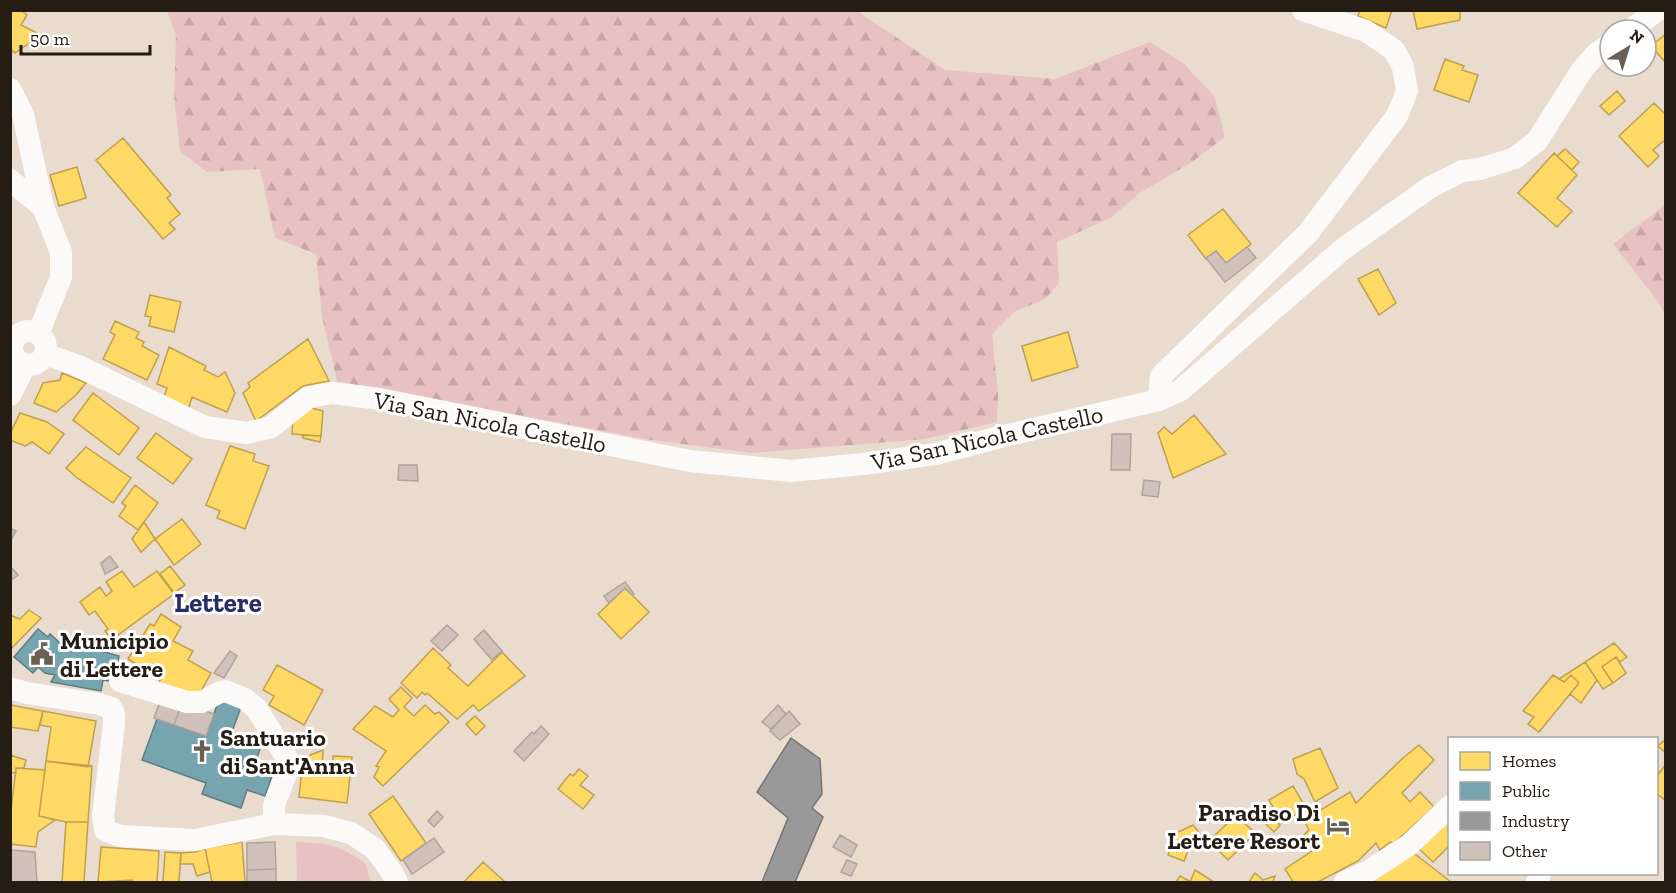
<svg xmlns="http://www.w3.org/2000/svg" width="1676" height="893" font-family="'Zilla Slab',serif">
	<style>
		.forest { fill: url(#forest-firs) }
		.park { fill: #e8c2c3 }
		.homes { fill: #ffd966; stroke: #bea04d; stroke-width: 1.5 }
		.public { fill: #76a5af; stroke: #5e7c80; stroke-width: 1.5 }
		.industry { fill: #999; stroke: #767471; stroke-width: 1.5 }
		.building { fill: #d0c2bb; stroke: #b0a39c; stroke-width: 1.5 }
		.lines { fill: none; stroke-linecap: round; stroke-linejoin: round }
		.minor { stroke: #fcfaf8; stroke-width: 22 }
		.labels { text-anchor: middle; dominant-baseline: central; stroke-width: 6; stroke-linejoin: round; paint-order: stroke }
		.street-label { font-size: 24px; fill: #251c13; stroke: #fff }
		.poi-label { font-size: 24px; font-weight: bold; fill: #251c13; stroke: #fff; text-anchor: start }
		.quarter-label { font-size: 27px; font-weight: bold; fill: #272c66; stroke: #fff }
	</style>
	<defs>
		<pattern id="forest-firs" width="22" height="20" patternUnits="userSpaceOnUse" patternTransform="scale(1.5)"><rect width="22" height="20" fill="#e8c2c3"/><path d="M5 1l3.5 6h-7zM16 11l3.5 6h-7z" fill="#c7a6a7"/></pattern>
	</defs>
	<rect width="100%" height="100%" fill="#e9dbce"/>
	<path class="forest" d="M167,11h690l88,59 110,9 95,-37 34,22 31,33 10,40 -33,25 -54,32 -26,23 -55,25 2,41 -14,16 -31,13 -22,22 6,60 -1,28 -72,17 -172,14 -102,-13 -314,-59 -15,-65 -6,-62 -41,-16 -15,-69 -53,3 -27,-21 -6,-56 2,-60z
		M1665,205v109l-8,-14 -44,-56z"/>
	<path class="park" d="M296,842c33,1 42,3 69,21l6,19h-74z"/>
	<path class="homes" d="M10,10h11l6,5 -6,10 20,10 -26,18 -5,-5z
		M1360,10h32l-6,18 -28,-12z
		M1413,10h47v10l-43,9z
		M1666,34v29l-15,-17z
		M1445,59l19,7 -2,4 16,5 -9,27 -35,-12z
		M1617,91l8,10 -16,14 -9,-9z
		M1654,103l12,12v24l-13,11 6,6 -11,11 -29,-31z
		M123,138l48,57 -4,3 13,16 -11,9 6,6 -12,10 -67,-79z
		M1565,149l14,13 -7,8 -15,-14z
		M1554,153l23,22 -20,23 15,13 -15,16 -39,-34z
		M77,167l9,31 -27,8 -9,-31z
		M1223,209l28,35 -25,19 -10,-12 -10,8 -18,-24z
		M1378,269l18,34 -17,12 -21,-36z
		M150,295l31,7 -7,30 -25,-6 2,-9 -6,-1z
		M115,321l24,11 -3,6 8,4 -2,4 17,9 -12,25 -44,-21 12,-24 -5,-3z
		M1068,332l10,35 -46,14 -10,-35z
		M308,339l21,42 -26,5 -47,35 -13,-28 7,-6 -2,-4z
		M169,347l37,19 -2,4 14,7 7,-5 10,21 -8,19 -35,-15 -4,13 -25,-10 4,-12 -10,-4z
		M62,373l24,10 -10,12 -20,17 -22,-9 9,-20 17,-3z
		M93,393l46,35 -20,27 -46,-35z
		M308,407l15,4 -2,25 -29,-2 1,-17z
		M20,413l27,9 17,12 -15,20 -17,-12 -7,4 -15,-6v-6z
		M1194,415l32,39 -53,24 -15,-45 6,-6 8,7z
		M156,433l36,26 -19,25 -36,-26z
		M302,435l19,1 -1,6 -17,-4z
		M230,446l25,8 -2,7 16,5 -24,63 -28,-11 3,-7 -14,-6z
		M86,447l45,31 -18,25 -37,-26 -10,-9z
		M135,485l23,18 -20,27 -19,-14 7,-10 -4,-3z
		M182,519l19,25 -27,21 -19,-26z
		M144,522l11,17 -14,13 -9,-13z
		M170,566l15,19 -11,8 -14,-19z
		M122,571l12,16 23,-16 17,23 -56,41 7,9 -7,5 -13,-18 3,-2 -13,-18 -6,4 -9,-13 20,-15 6,9 6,-5 -6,-9z
		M625,588l24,24 -28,27 -23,-25z
		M29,610l12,8 -31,32v-35l10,4z
		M161,614l20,13 -8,14 20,10 -5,9 23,13 -11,20 -15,7 -27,-17 3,-4 -33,-20 22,-35 4,2z
		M1614,643l13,14 -7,5 -4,-5 -14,10 11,16 -10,6 -18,-27z
		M433,648l18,17 -3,3 20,18 34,-34 23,24 -46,35 -6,-6 -16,14 -30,-26 -2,2 -3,-3 -5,6 -16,-15z
		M1616,657l10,16 -13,10 -11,-16z
		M1585,662l12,18 -16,23 -11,-9 9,-11 -8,-8 -7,7 -5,-3z
		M277,665l46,25 -19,35 -35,-20 5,-9 -11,-6z
		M1553,675l11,7 7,-7 8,8 -40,49 -11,-8 6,-7 -11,-6z
		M401,687l11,11 -8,9 10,9 11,-11 10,9 4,-2 10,10 -66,64 -9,-9 5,-10 -3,-1 10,-15 -33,-22 22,-23 18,11 6,-7 -10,-11z
		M10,705l33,6 -5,20 -28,-4z
		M43,711l53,10 -8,46 -42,-6 5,-34 -11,-2z
		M475,716l10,10 -9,9 -10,-11z
		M1666,739v14l-8,-7z
		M1419,745l15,15 -32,33 8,9 10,-10 14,15 -40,36 -4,-1 -10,8 -4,-7 -18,18 -40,21h-25l-8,-13 27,-18v-2h-7l-5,-4v-6l9,-9 -5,-10 46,-28 6,11 47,-45z
		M1320,748l18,40 -23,14 -11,-23 -7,-5 -4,-15z
		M323,750l-1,22h11v-16l19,1 -5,46 -48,-6 4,-39z
		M10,755l16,5 -2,8h-8v5l-6,-1z
		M46,761l46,5 -4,56h-22l-27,-6z
		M1666,764v34l-1,2 -9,-7v-16z
		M16,768l29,2 -6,46 16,4 -17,12 -2,15 -26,-3v-26z
		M579,769l9,7 -8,9 14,10 -11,14 -25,-20 12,-15 3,2z
		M1293,786l13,22 -24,15 -13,-23z
		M393,796l33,47 -25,18 -32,-47z
		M1450,812v33l-17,17 -17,-16z
		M1236,815l19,18 -27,27 -19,-19z
		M1272,816l8,9 -6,7 -9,-9z
		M66,822h22l-4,60h-22z
		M1193,825l9,11 -4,10 -7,-3 -7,18 -16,-6 8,-22z
		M242,842l3,40h-33l-7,-34z
		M101,847l58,4 -2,31h-25v-2l-34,2z
		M205,848l5,24 -13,4 -4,-12h-13l1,-11 14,-1z
		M1411,851l40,31h-83z
		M165,852l16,1 -2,29h-16z
		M483,862l22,20h-41z
		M1195,870l19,12h-24z
		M1255,873l8,7 12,-4 -2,6h-24z
		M1180,876l11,6h-15z"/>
	<path class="public" d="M38,629l10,8 2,-3 10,9 8,2 1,-3 50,14 -5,26 -11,-2 -2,11 -50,-9 4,-7 -10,-2 -7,-6 -5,6 -19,-16z
		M219,700l22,7 -9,25 30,11 -6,18 19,7 -10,28 -18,-6 -6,18 -39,-14 4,-11 -64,-23 15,-41 49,17z"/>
	<path class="industry" d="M791,738l29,21 2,35 -10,14 11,9 -28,65h-33l26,-64 -31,-26z"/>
	<path class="building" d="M1247,247l9,11 -31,24 -19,-24 10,-7 10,12z
		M1112,434h19l-1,36h-19z
		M399,465h18l1,16 -20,-1z
		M1144,480l16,2 -2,15 -16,-2z
		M10,528l6,3 -6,11z
		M110,556l8,11 -13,7 -4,-11z
		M10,566l8,9 -8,6z
		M625,582l9,12 -2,1 -7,-7 -16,15 -5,-7z
		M447,625l11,10 -16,16 -11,-10z
		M484,630l18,21 -10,9 -18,-21z
		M230,651l7,5 -13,22 -10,-5z
		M161,699l20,7 -7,19 -20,-7z
		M182,703l32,11 -8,22 -32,-11z
		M778,705l8,9 -15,15 -9,-7z
		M789,711l11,13 -20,16 -10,-9z
		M541,726l8,8 -25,27 -10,-10 18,-19 2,2z
		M437,811l6,6 -9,10 -6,-6z
		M840,835l17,10 -6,12 -18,-10z
		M434,838l10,14 -32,22 -9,-14z
		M275,842l1,27 -29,1v-27z
		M10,850l25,2 2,30h-27z
		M847,860l10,4 -6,12 -10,-4z
		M276,869v13h-29v-12z"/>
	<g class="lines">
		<path class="minor" d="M1630,30l28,-20
			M10,89l13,25 20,93 18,45v25l-23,57
			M10,180l33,27
			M12 348a17 17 0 1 1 34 0a17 17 0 1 1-34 0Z
			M45,354l31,11 129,62 42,6 24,-6 38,-30 23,-4 48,6 310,62 101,10 72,-7 72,-10 73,-19 151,-35 22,-10 162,-141 86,-61 33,-17 18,-2 35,-11 22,-17 45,-71 15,-17 13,-9
			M10,395l16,-31
			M1159,400l2,-24 147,-143 89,-117 10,-25 -4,-24 -9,-17 -28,-19 -63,-21
			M120,681l67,21h15l16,-9 7,-2 20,8 12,10 33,54 -16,42v19
			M10,688l17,5 72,11 12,4 3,6v10l-11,92 2,14 15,6 75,4 79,-16 50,2 27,7 24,16 16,22 6,11
			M1345,882l24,-11 40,-26 41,-39
			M1537,882l3,-8"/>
	</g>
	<defs>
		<g id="civic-bare" transform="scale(1.8)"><path d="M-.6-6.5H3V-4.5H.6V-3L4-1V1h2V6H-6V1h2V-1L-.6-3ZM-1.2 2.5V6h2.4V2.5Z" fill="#6a5f54" stroke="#fff" stroke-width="2.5" paint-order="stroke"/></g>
		<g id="church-bare" transform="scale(1.8)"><path d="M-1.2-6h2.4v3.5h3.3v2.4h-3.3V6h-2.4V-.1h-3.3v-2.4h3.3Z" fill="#6a5f54" stroke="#fff" stroke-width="2.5" paint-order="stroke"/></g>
		<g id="hotel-bare" transform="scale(1.8)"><path d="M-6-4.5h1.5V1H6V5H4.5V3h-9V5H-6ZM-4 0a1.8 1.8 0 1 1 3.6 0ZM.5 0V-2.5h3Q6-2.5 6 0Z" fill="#6a5f54" stroke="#fff" stroke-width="2.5" paint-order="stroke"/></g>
	</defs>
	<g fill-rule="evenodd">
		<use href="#civic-bare" x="42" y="654"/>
		<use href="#church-bare" x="202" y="751"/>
		<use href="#hotel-bare" x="1338" y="826"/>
	</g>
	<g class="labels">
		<g class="street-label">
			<text transform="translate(490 422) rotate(11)">Via San Nicola Castello</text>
			<text transform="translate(987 438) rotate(-12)">Via San Nicola Castello</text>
		</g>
		<g class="poi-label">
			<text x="60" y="640">Municipio<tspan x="60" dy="28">di Lettere</tspan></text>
			<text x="220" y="737">Santuario<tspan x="220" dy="28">di Sant'Anna</tspan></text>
			<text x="1320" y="812" text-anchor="end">Paradiso Di<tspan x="1320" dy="28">Lettere Resort</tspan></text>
		</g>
		<g class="quarter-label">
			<text x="218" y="603">Lettere</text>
		</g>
	</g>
	<rect width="1676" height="893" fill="none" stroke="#251c13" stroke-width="24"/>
	<rect x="1448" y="737" width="210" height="138" fill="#ffffff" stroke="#a8a4a1" stroke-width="1.5"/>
	<rect x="1460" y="752" width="30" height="18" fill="#ffd966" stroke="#a8a4a1" stroke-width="1.5"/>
	<text x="1502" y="767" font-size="18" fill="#251c13">Homes</text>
	<rect x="1460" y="782" width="30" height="18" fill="#76a5af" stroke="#a8a4a1" stroke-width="1.5"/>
	<text x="1502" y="797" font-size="18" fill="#251c13">Public</text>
	<rect x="1460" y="812" width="30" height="18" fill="#999999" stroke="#a8a4a1" stroke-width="1.5"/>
	<text x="1502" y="827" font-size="18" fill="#251c13">Industry</text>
	<rect x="1460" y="842" width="30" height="18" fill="#d0c2bb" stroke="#a8a4a1" stroke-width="1.5"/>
	<text x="1502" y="857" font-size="18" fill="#251c13">Other</text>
	<g transform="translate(1628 48) rotate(38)"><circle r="28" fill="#ffffff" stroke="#a8a4a1" stroke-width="1.5"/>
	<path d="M0-4.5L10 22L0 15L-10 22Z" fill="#6a5f54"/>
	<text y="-9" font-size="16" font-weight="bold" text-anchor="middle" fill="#251c13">N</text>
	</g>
	<path d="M21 45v9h129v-9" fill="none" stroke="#251c13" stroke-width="3"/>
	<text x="30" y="45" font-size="18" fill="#251c13" stroke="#ffffff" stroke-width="4.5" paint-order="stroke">50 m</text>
</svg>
